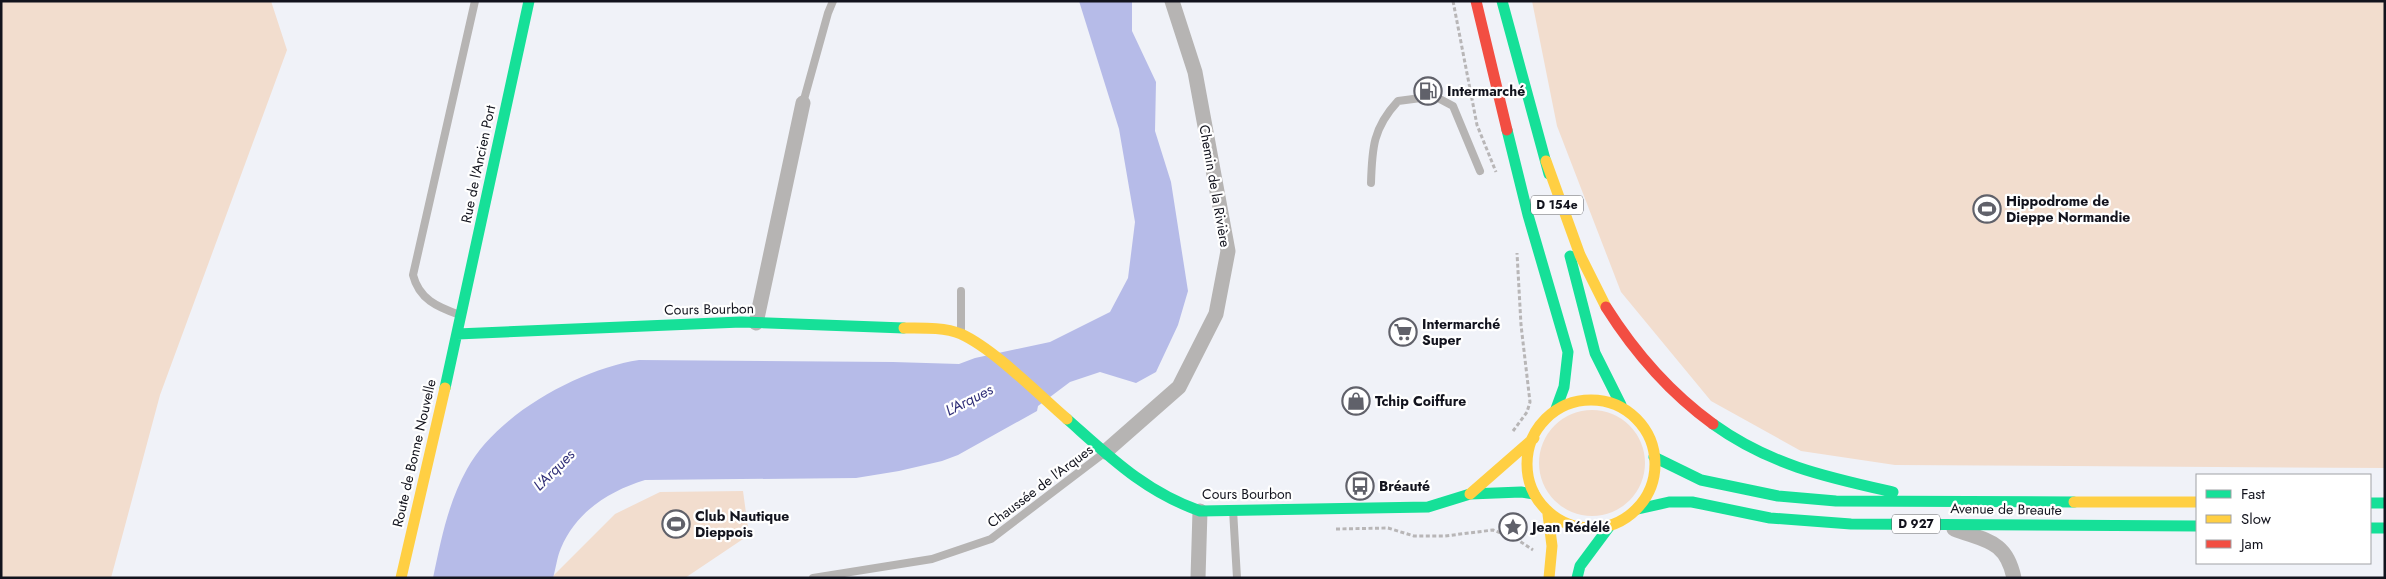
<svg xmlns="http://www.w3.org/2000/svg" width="2386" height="579" font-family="Jost,sans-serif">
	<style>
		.green { fill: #f2ddce }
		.water { fill: #b6bbe8 }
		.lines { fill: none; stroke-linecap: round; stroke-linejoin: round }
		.path { stroke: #b8b6b7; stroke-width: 3; stroke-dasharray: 4 2.5; stroke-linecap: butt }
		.lane { stroke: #b6b4b3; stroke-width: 8 }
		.street { stroke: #b6b4b3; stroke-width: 15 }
		.fast { stroke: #16e098; stroke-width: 11 }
		.slow { stroke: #ffcf43; stroke-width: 11 }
		.jam { stroke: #f24e42; stroke-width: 11 }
		.labels { text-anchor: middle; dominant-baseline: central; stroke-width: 4.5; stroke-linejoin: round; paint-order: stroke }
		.shield { fill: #fff; stroke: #595a61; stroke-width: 1 }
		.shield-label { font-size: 12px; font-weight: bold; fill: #12131d }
		.poi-label { font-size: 14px; font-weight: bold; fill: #12131d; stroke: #fff; text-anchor: start }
		.street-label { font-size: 14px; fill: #12131d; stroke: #fff }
		.water-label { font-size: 15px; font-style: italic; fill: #323179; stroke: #fff }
	</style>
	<rect width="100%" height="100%" fill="#f0f2f8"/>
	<path class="green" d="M1,1h270l16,49 -127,345 -49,183h-110z
		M1532,1h853v467l-490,-3 -94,-14 -90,-50 -90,-109 -64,-166z
		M1539 463a53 53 0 1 1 106 0a53 53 0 1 1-106 0Z
		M743,491l6,44 -64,43h-134l64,-64 45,-22z"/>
	<path class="water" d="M1079,1h53v30l24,51 -1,49 16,51 17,109 -10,34 -22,47 -20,11 -36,-11 -30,10 -32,24 -1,5 -79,44 -16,6 -43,10 -43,7 -211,2c-36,11 -69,32 -84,68 -4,9 -5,20 -8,30h-120c8,-38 15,-75 34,-109 30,-55 113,-100 172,-109l254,2 66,2 16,-6 75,-16 60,-30 18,-34 7,-56 -16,-93z"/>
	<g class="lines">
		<path class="path" d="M1453,1l24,124 19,47
			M1513,431l14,-19 3,-10 -9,-77 -4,-72
			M1336,529l52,-1 26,8h31l48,-6 25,10 15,10"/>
		<path class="lane" d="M1436,97l17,9 27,65
			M803,103l25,-90 5,-12
			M1371,183c1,-35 2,-55 27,-82l23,-3
			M961,291v41
			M460,315c-23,-8 -41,-16 -47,-40l62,-274
			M1233,510l4,68
			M813,578l119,-19 59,-20 113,-86"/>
		<path class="street" d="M756,323l47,-220
			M1105,452l74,-65 37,-73 12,-63 -33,-179 -23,-71
			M1954,529c32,12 52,11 60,49
			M1198,578l2,-67"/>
		<path class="fast" d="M1502,1l47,173
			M1507,130l21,85 40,137 -4,35 -8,22
			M1570,256l25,97 26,52
			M457,334l284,-12 163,6
			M445,388l84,-387
			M1067,419c43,38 77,72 133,92l228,-4 42,-13 51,-2 13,2
			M1713,424c57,41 113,53 180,68
			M1654,457l47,23 77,16 58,5 238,1
			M2370,503h15
			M1638,509l31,-7h23l78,16 81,6 346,2
			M2370,528h15
			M1577,578l3,-12 29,-39"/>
		<path class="slow" d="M1546,161l34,94 26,52
			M904,328c18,0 40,-1 57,6 33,15 77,60 106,85
			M1527 464a64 64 0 1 1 128 0a64 64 0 1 1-128 0Z
			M1470,494l64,-56
			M2074,502h123
			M1548,514l4,32 -3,32
			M401,578l44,-190"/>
		<path class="jam" d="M1476,1l31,129
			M1606,307c29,46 63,85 107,117"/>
	</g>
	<defs>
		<g id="fuel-ring" transform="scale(1.4375)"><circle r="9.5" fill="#fff" stroke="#60616a" stroke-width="1.5"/><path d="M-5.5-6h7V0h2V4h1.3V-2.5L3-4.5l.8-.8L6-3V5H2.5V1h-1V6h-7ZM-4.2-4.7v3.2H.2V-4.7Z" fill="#60616a"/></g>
		<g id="stadium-ring" transform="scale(1.4375)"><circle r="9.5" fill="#fff" stroke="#60616a" stroke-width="1.5"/><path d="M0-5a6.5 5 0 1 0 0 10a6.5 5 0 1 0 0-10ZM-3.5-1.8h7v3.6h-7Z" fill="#60616a"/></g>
		<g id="supermarket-ring" transform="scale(1.4375)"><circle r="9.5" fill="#fff" stroke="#60616a" stroke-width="1.5"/><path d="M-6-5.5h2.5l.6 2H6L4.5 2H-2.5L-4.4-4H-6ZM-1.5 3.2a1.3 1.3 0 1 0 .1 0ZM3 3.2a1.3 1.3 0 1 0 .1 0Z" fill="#60616a"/></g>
		<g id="shop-ring" transform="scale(1.4375)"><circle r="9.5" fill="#fff" stroke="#60616a" stroke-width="1.5"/><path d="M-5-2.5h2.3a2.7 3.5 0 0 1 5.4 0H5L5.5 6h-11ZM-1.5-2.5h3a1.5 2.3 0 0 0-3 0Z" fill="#60616a"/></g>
		<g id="bus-ring" transform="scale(1.4375)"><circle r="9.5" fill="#fff" stroke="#60616a" stroke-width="1.5"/><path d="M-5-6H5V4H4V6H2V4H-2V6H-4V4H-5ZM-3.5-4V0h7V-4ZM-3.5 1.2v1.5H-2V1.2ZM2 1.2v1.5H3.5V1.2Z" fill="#60616a"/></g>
		<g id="sight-ring" transform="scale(1.4375)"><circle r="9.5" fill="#fff" stroke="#60616a" stroke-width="1.5"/><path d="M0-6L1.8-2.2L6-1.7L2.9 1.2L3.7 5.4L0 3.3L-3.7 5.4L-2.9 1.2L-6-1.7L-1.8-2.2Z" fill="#60616a"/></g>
	</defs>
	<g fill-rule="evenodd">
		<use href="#fuel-ring" x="1428" y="91"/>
		<use href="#stadium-ring" x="1987" y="209"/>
		<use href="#supermarket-ring" x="1403" y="332"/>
		<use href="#shop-ring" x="1356" y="401"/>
		<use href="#bus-ring" x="1360" y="486"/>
		<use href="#stadium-ring" x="676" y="524"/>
		<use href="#sight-ring" x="1513" y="527"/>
	</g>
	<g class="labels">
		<g class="shield">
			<rect x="1531" y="195.5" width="52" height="19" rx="4"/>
			<rect x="1892" y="514.5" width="48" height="19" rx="4"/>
		</g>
		<g class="shield-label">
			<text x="1557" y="205">D 154e</text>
			<text x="1916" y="524">D 927</text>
		</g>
		<g class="poi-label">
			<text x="1447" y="91">Intermarché</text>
			<text x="2006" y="201">Hippodrome de<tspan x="2006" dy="16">Dieppe Normandie</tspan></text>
			<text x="1422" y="324">Intermarché<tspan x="1422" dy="16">Super</tspan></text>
			<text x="1375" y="401">Tchip Coiffure</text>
			<text x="1379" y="486">Bréauté</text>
			<text x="695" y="516">Club Nautique<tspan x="695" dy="16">Dieppois</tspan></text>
			<text x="1532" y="527">Jean Rédélé</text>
		</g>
		<g class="street-label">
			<text transform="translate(478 164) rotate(-78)">Rue de l'Ancien Port</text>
			<text transform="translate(1215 186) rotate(80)">Chemin de la Rivière</text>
			<text transform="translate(709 309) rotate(-1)">Cours Bourbon</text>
			<text transform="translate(414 453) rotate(-77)">Route de Bonne Nouvelle</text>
			<text transform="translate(1040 486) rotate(-37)">Chaussée de l'Arques</text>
			<text x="1247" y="494">Cours Bourbon</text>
			<text transform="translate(2006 509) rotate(1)">Avenue de Breaute</text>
		</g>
		<g class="water-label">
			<text transform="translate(969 400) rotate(-27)">L'Arques</text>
			<text transform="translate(554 470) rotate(-45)">L'Arques</text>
		</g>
	</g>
	<rect width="2386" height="579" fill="none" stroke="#12131d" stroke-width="5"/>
	<rect x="2196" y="474" width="175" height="90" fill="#ffffff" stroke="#a0a1a5"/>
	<rect x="2206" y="490" width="25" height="8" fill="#16e098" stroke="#a0a1a5"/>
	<text x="2241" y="499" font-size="15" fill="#12131d">Fast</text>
	<rect x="2206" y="515" width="25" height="8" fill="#ffcf43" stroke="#a0a1a5"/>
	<text x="2241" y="524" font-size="15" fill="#12131d">Slow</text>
	<rect x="2206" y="540" width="25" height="8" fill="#f24e42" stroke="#a0a1a5"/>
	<text x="2241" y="549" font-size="15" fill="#12131d">Jam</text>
</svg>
